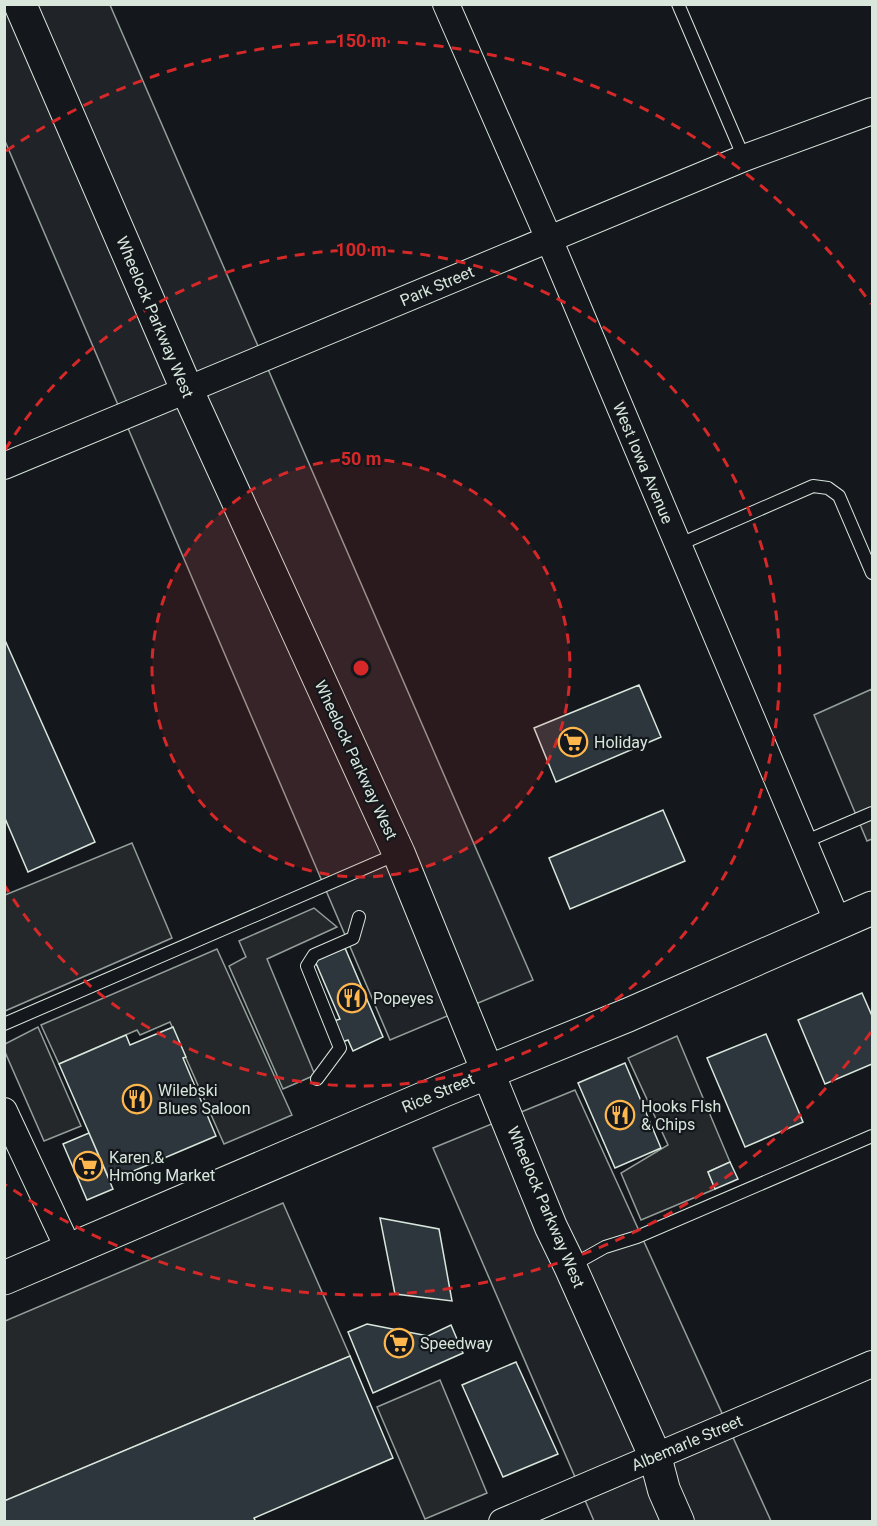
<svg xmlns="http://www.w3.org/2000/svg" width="877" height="1526" font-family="Roboto,sans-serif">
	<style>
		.green { fill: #202428; stroke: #939e99; stroke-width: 1.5 }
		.parking { fill: #24282b; stroke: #939e99; stroke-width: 1.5 }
		.building { fill: #2c363c; stroke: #d8e6dc; stroke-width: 1.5 }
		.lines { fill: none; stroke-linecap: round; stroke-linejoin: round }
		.service-casing { stroke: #d8e6dc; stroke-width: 14 }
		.minor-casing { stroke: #d8e6dc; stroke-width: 28 }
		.tertiary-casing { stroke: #d8e6dc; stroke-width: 34 }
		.secondary-casing { stroke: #d8e6dc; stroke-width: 35 }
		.service { stroke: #14181c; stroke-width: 12 }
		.minor { stroke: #14181c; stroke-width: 26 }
		.tertiary { stroke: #14181c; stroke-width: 32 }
		.secondary { stroke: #14181c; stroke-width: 33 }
		.ring { fill: none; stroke: #d62828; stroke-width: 3; stroke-dasharray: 10 8 }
		.labels { text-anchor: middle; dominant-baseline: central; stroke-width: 4.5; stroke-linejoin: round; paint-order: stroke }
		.street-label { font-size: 16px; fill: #d8e6dc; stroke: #14181c }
		.poi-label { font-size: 16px; fill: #d8e6dc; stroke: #14181c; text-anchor: start }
		.centre { fill: #d62828; stroke: #14181c; stroke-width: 3 }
		.ring-label { font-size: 18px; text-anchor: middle; font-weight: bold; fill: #d62828; stroke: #14181c; stroke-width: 4.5; stroke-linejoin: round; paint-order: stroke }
	</style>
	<rect width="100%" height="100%" fill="#14181c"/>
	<path class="green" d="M4,5h106l423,975 -143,60 -385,-899z
		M575,1090l196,431h-177l-161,-373z"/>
	<path class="parking" d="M872,689v150l-5,2 -53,-126z
		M132,843l40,95 -167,73v-116z
		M314,908l23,19 -70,32 48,116 -32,14 -54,-123 17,-9 -7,-16z
		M217,949l75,166 -68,29 -54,-122 -30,13 -3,-5 -78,34 -18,-39z
		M38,1027l43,99 -37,15 -39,-89v-8z
		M677,1036l53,126 -22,10 7,17 -74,31 -20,-47 47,-28 -40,-87z
		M283,1203l67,153 -345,145v-180z
		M440,1380l47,113 -62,26 -48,-112z"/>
	<path class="building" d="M4,638l91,204 -67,30 -24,-56z
		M639,685l22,52 -105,45 -22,-54z
		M663,810l22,51 -115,48 -21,-51z
		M345,948l38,89 -30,14 -5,-11 -6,2 -8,-21 6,-2 -25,-58z
		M862,993l10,23v48l-47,20 -27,-64z
		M173,1027l13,30 -3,1 33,78 -106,45 -51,-117 67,-29 4,10z
		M766,1034l37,88 -58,25 -38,-89z
		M625,1063l36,85 -46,20 -37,-85z
		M89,1133l24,56 -26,11 -24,-56z
		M730,1162l8,17 -23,10 -7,-17z
		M380,1218l59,11 13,72 -57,-7z
		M367,1324l61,12 23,-11 12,28 -90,40 -25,-61z
		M350,1356l43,102 -139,60 2,4h-252v-21z
		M516,1362l42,92 -55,23 -41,-92z"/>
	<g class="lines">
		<g class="service-casing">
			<path id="service" d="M678,4l66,154
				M678,545l135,-59 15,2 11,8 33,77
				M804,842l68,-29
				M4,1024l393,-170
				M317,1079l23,-31 -33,-82 7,-11 39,-17 6,-21
				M571,1266l34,-19 32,-10 235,-101"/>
		</g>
		<g class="minor-casing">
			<path id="minor" d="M446,4l103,235 289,684
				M4,466l740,-308 128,-47
				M4,1111l65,139
				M502,1522l370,-158"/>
		</g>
		<g class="tertiary-casing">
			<path id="tertiary" d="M20,4l167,386 212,464 152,373 19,39 85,190 9,34 14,32"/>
		</g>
		<g class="secondary-casing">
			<path id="secondary" d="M4,1278l440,-188 184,-75 244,-107"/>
		</g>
		<use href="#service" class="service"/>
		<use href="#minor" class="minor"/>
		<use href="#tertiary" class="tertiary"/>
		<use href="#secondary" class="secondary"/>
	</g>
	<circle cx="361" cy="668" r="209" fill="#d62828" fill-opacity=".12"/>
	<g class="ring">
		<circle cx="361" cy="668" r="209"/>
		<path d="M5 450A418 418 0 1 1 5 886"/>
		<path d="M871 1032A627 627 0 0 1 6 1185M6 151A627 627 0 0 1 871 304"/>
	</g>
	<defs>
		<g id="supermarket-ring" transform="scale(1.5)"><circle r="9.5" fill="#14181c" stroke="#ffb74d" stroke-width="1.5"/><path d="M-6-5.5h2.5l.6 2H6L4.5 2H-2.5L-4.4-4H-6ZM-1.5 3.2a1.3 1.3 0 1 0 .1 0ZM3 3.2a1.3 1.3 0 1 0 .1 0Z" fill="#ffb74d"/></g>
		<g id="restaurant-ring" transform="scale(1.5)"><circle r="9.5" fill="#14181c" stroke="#ffb74d" stroke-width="1.5"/><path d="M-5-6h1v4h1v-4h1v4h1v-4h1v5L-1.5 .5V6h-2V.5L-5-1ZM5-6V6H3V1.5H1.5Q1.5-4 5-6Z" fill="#ffb74d"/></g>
	</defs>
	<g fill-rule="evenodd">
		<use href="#supermarket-ring" x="573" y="742"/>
		<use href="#restaurant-ring" x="352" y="998"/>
		<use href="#restaurant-ring" x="137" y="1099"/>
		<use href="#restaurant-ring" x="620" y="1115"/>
		<use href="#supermarket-ring" x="88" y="1166"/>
		<use href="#supermarket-ring" x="399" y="1343"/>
	</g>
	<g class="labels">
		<g class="street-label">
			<text transform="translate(437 286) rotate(-23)">Park Street</text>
			<text transform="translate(155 317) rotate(67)">Wheelock Parkway West</text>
			<text transform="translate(643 463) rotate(67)">West Iowa Avenue</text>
			<text transform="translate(356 760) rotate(65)">Wheelock Parkway West</text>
			<text transform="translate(438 1093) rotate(-23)">Rice Street</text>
			<text transform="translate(546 1207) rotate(67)">Wheelock Parkway West</text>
			<text transform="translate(687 1443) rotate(-23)">Albemarle Street</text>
		</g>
		<g class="poi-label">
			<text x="594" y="742">Holiday</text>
			<text x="373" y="998">Popeyes</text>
			<text x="158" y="1090">Wilebski<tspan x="158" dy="18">Blues Saloon</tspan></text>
			<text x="641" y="1106">Hooks FIsh<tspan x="641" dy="18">&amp; Chips</tspan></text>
			<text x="109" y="1157">Karen &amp;<tspan x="109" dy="18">Hmong Market</tspan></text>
			<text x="420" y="1343">Speedway</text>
		</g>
	</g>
	<circle cx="361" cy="668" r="9" class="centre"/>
	<g class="ring-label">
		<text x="361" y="47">150 m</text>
		<text x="361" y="256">100 m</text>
		<text x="361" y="465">50 m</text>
	</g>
	<rect width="877" height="1526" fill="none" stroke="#d8e6dc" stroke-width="12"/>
</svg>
